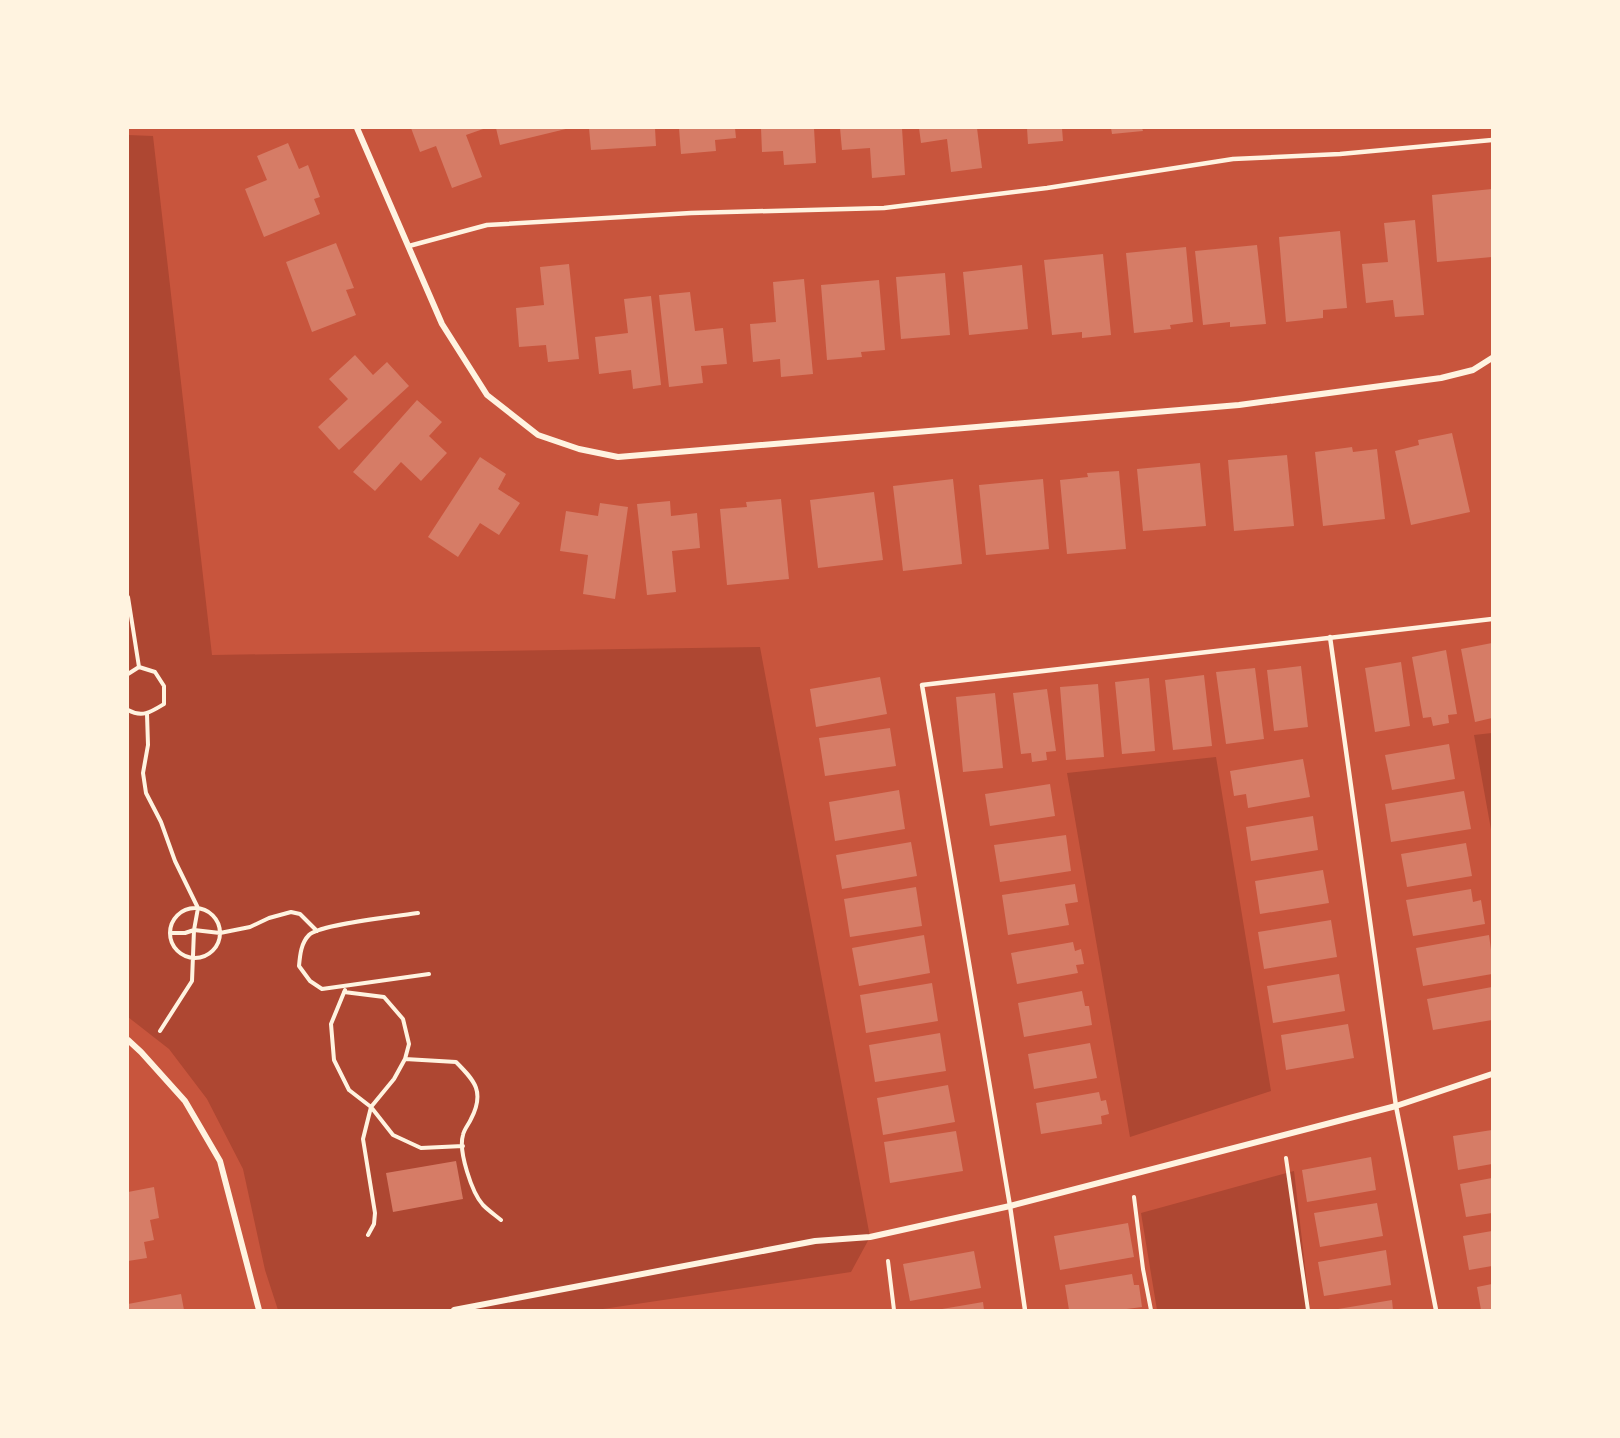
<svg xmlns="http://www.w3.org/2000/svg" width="1620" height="1438" font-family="'Roboto Serif',serif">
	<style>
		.green { fill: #ae4732 }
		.building { fill: #d67c66 }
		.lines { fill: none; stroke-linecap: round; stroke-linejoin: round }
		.path { stroke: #fff3e0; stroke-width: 4 }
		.service { stroke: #fff3e0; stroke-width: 4.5 }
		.minor { stroke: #fff3e0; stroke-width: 6 }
	</style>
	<rect width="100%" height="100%" fill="#c8553d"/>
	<path class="green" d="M128,135l25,1 59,519 548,-8 110,590 -19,35 -255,38h-318l-13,-40 -22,-101 -36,-70 -38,-50 -41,-32z
		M1492,733v102l-18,-100z
		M1216,757l55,334 -141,46 -63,-364z
		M1294,1171l16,139h-153l-16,-97z"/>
	<path class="building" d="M411,128h75l-20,7 16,42 -30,11 -16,-42 -16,6z
		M496,128h74l-70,17z
		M589,128h66l1,18 -65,4z
		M679,128h56l1,10 -21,2 1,11 -35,3z
		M761,128h53l2,35 -32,2 -1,-14 -21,1z
		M840,128h62l3,47 -33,3 -2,-30 -28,2z
		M919,128h58l5,40 -31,4 -4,-33 -26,4z
		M1027,128h35l1,13 -35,3z
		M1111,128h31l1,3 -31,3z
		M288,143l11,26 9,-4 12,32 -6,2 6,15 -56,23 -19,-48 22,-9 -10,-24z
		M1492,189v68l-55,5 -5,-67z
		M1415,220l9,95 -29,2 -2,-17 -27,3 -4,-39 26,-2 -4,-39z
		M1340,231l7,77 -24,2v8l-37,4 -7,-85z
		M336,243l18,45 -8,2 10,25 -44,17 -26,-70z
		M1257,245l9,79 -36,3v-5l-27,3 -8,-74z
		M1186,247l7,75 -23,3 1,4 -37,4 -8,-80z
		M1103,254l8,81 -29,3v-6l-30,3 -8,-75z
		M569,264l10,95 -31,3 -2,-17 -27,2 -3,-39 28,-3 -4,-38z
		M1022,265l6,64 -59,6 -6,-63z
		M945,273l5,62 -49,4 -5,-62z
		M804,279l9,95 -32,3 -1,-18 -27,3 -3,-38 26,-2 -3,-40z
		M879,280l6,70 -24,2 1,5 -35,3 -6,-75z
		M690,292l5,39 28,-3 4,36 -26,2 2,17 -34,4 -10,-92z
		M651,296l10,89 -28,4 -2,-19 -32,4 -4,-37 33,-4 -4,-34z
		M355,355l18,20 14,-13 22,24 -70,64 -21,-23 30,-28 -19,-20z
		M417,400l25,22 -13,14 18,17 -26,28 -20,-19 -26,29 -22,-19z
		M1452,433l18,79 -59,13 -16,-74 24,-6 -1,-5z
		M1352,447l1,5 24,-3 8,70 -62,7 -8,-74z
		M1287,455l7,71 -60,5 -6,-71z
		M480,457l26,17 -8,15 22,14 -21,32 -19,-12 -22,34 -30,-20z
		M1200,463l6,63 -63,5 -6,-62z
		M1119,471l7,78 -59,5 -7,-74 28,-3 -1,-4z
		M953,479l9,85 -59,7 -10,-85z
		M1043,479l6,70 -63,6 -7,-70z
		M874,492l9,68 -65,8 -8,-68z
		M781,499l8,80 -62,6 -7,-76 27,-2 -1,-5z
		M670,501l1,15 26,-3 3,35 -28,3 4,41 -29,3 -10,-91z
		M600,503l28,4 -13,92 -32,-5 5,-39 -28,-4 6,-40 32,5z
		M1492,643v75l-17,4 -14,-73z
		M1446,650l11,64 -9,1 1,8 -16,3 -2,-9 -8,1 -11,-61z
		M1401,662l9,64 -35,6 -10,-64z
		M1301,666l7,61 -34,4 -7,-61z
		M1255,668l9,71 -38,5 -10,-72z
		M1204,675l8,71 -39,4 -8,-70z
		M880,677l7,37 -71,13 -6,-38z
		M1149,678l6,73 -33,3 -7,-72z
		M1098,684l6,73 -38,3 -6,-73z
		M1047,689l9,62 -10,1 1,8 -15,2 -1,-9 -10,1 -8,-61z
		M995,693l8,75 -40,4 -7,-75z
		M890,728l6,38 -71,10 -6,-38z
		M1449,744l6,35 -63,11 -7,-35z
		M1303,759l7,38 -62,11 -2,-14 -12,2 -4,-25z
		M1050,784l5,32 -65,10 -5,-32z
		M899,790l6,39 -70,12 -6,-39z
		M1464,791l7,38 -80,13 -6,-38z
		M1313,816l5,34 -67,11 -5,-34z
		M1066,835l5,36 -71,11 -6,-37z
		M911,842l6,34 -75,13 -6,-34z
		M1466,843l6,33 -65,11 -6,-33z
		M1323,870l6,33 -69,11 -5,-33z
		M1075,884l3,18 -13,2 4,21 -61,10 -6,-40z
		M916,887l6,39 -72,11 -6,-38z
		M1471,889l2,13 8,-2 4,24 -72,12 -7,-36z
		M1331,920l6,37 -73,12 -6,-37z
		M924,935l6,38 -71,13 -7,-38z
		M1489,935l3,22v17l-69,12 -7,-38z
		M1073,942l2,9 6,-2 3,15 -8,1 2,8 -61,11 -6,-31z
		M1339,974l6,37 -72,12 -6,-37z
		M932,983l6,38 -72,12 -6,-38z
		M1492,987v33l-59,10 -6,-31z
		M1082,991l3,15h4l3,19 -68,12 -6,-34z
		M1348,1024l6,34 -68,12 -5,-35z
		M940,1033l6,38 -71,11 -6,-37z
		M1090,1043l7,35 -63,11 -6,-35z
		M948,1085l7,37 -72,13 -6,-37z
		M1099,1092l2,9 5,-1 3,14 -8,2 1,8 -61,10 -5,-31z
		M1492,1130v34l-34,6 -5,-34z
		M956,1131l7,40 -73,12 -6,-41z
		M1371,1157l5,33 -69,12 -5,-32z
		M456,1161l7,38 -70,13 -7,-39z
		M1492,1178v35l-26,4 -6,-33z
		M154,1187l5,31 -9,2 4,20 -10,2 3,16 -19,3v-69z
		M1377,1203l6,33 -63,11 -6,-34z
		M1128,1223l6,34 -74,13 -6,-34z
		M1492,1231v35l-23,4 -6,-34z
		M1386,1250l5,35 -67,11 -6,-34z
		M974,1251l7,37 -71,13 -7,-37z
		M1132,1274l2,11h5l3,22 -23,3h-50l-4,-25z
		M1492,1284v26h-11l-4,-23z
		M181,1294l3,16h-56v-6z
		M1392,1300l1,10h-55v-1z
		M983,1302l1,8h-42v-1z"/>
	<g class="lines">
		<path class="path" d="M128,597l11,70
			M128,674l11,-7 16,5 9,14v18c-13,8 -22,14 -36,6
			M147,714l1,31 -5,28 3,20 15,29 14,39 23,47 -4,22 -2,51 -32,50
			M170 933a25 25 0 1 1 50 0a25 25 0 1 1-50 0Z
			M418,913c-19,3 -98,11 -109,22 -8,8 -9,20 -10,31l11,15 12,8 107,-15
			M170,933h15l9,-3 26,3 30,-6 19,-9 22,-6 9,2 17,17
			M345,990l-14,34 3,36 15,30 22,17 22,28 28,13 42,-2
			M344,992l40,5 19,22 6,25 -4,15 -11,20 -23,28 -8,32 12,74 -1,11 -6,11
			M405,1059l51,3c19,19 29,30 15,57 -2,5 -7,10 -8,16 -5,16 9,58 20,70 6,6 12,10 18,15
			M1286,1158l22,152
			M1134,1197l9,72 8,41
			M888,1261l6,49"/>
		<path class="service" d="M409,246l78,-21 204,-12 193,-5 163,-20 186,-29 107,-5 152,-14
			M1330,637l66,469 40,204
			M1025,1310l-15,-104 -88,-521 570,-66"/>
		<path class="minor" d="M357,128l85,196 45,71 51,40 41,14 39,8 621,-52 202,-27 32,-8 19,-12
			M128,1040l13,12 44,49 35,60 39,149
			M454,1310l361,-69 55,-4 140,-31 386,-100 96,-32"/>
	</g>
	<rect width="1620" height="1438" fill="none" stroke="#fff3e0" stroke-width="258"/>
</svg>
